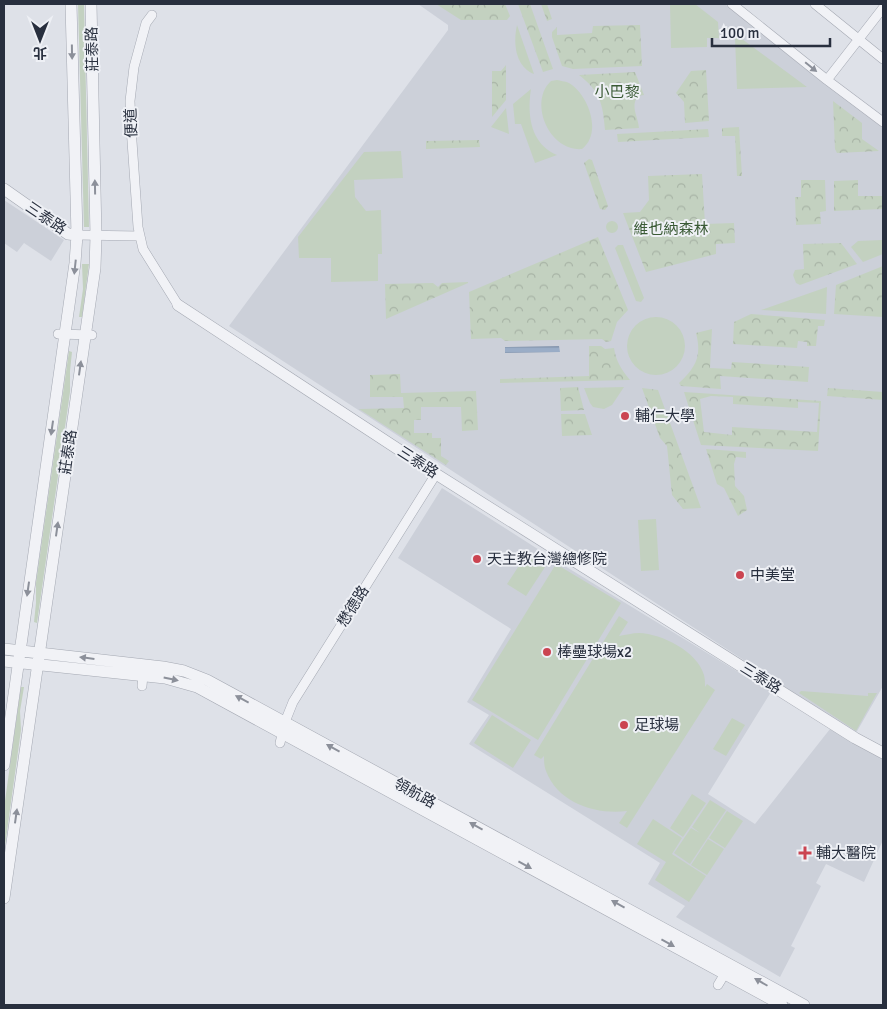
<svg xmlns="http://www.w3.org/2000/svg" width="887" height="1009" font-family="Signika,'Noto Sans TC',sans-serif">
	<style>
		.built { fill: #ccd0d9 }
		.green { fill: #c3d1c0 }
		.forest { fill: url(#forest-crowns); fill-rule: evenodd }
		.water { fill: url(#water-rules) }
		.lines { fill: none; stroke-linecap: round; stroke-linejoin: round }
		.minor-casing { stroke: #a4a8b2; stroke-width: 10 }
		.tertiary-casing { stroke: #a4a8b2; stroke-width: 12 }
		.minor { stroke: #f1f2f6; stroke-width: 9 }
		.tertiary { stroke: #f1f2f6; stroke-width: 11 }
		.oneway { fill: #8c909a }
		.poi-dot { fill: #cb4451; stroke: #eef0f5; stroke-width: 2 }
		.labels { text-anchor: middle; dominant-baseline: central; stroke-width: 4; stroke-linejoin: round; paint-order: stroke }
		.street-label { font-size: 15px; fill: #282f3e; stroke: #eef0f5 }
		.park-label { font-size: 15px; fill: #3a5a35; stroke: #eef0f5 }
		.poi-label { font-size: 15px; fill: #282f3e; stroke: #eef0f5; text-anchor: start }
	</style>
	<defs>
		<pattern id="forest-crowns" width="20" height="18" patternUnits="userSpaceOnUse" patternTransform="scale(1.25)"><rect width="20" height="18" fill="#c3d1c0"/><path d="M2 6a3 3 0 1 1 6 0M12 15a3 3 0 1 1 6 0" fill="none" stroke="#a8b4a6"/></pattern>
		<pattern id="water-rules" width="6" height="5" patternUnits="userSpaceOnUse" patternTransform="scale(1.25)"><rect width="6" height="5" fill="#9aadc7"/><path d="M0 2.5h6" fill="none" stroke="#7e8da3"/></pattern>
	</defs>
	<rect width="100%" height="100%" fill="#dee1e8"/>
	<path class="built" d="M418,4h307l99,80 59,44v558l-27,47 -627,-407 219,-296v-5z
		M4,200l60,40 -13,21 -27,-18 -7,9 -13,-9z
		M442,488l113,72 216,132 -63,102 47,30 75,-95 53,30v81l-19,42 -38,-18 -10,19 5,3 -30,60 4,2 -15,29 -104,-60 9,-11 -37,-22 12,-21 -191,-119 20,-29 -22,-13 44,-73 -113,-71z"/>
	<path class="green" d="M78,4h6l5,223h-5z
		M670,4h25l23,18 1,16h-12v9l-36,1z
		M517,25l17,49c-19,-8 -21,-31 -17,-49z
		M723,25l84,62 -70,2 -2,-51h-12z
		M557,80c3,1 8,1 12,3 19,11 34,50 13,66 -33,3 -54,-47 -31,-68z
		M531,89c-4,25 -1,55 26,66l-22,8 -14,-39h-6l-2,-20z
		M506,108l3,26 -18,-7z
		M401,151l2,27 -49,2 1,17 11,14 15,-1 1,44h-4v27l-47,1v-24h-32l-1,-21 66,-85z
		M606 227a6 6 0 1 1 12 0a6 6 0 1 1-12 0Z
		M882,240l1,14 -20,8 -12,-15 7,-6z
		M618,245h5l21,53 -3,4 -5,-1 -21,-53z
		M82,264h7l-7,53h-3l4,-28z
		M827,287l-1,27 -65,-4z
		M627 346a29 29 0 1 1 58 0a29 29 0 1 1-58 0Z
		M69,351l3,1 -2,19v21l-33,231 -3,-1 2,-19v-20z
		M624,387l-12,18 -8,4 -11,-2 -3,-4 -6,-15z
		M656,519l3,51 -18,1 -3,-51z
		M528,552l19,12 -21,32 -19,-12z
		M556,564l65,39 -83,137 -66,-40z
		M619,616l9,6 -9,14c7,-1 13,-3 20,-3 23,1 58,18 65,42 1,4 1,8 1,12l2,-3 8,6 -88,138 -8,-5 8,-12c-31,4 -69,-8 -81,-40 -2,-5 -2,-11 -2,-15l-3,3 -7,-4z
		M21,687h3l-4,24 1,19 -17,123v-45z
		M801,691l67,5v-3h9l-21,38 -57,-38z
		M492,715l39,25 -18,28 -39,-25z
		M732,718l13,7 -19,31 -13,-7z
		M692,794l14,9 -23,34 -13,-9z
		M710,800l16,10 -36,54 -16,-11 17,-25 9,5 -8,-6z
		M727,811l16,10 -18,27 -16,-10z
		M653,819l29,19 -10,16 34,22 -17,26 -34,-22 11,-18 -29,-18z
		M708,839l16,10 -17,26 -16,-10z"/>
	<path class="forest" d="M436,4h69l5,12 -3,4h-46z
		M518,4h12l23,65 -10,3z
		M541,4h6l5,15 -5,2z
		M640,25l2,41 -69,3 -11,-3 -10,-29v-5l5,-5v8l35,-2 1,-7z
		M506,65v35l-14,17v-46h9z
		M706,70l3,51 -24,2 -1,-21 -8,-9 15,-22z
		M635,72l9,23 -6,1c-8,10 0,21 1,32l-34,2c-2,-26 -5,-39 -26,-55z
		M833,101l29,22v16l17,12 -42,2 -2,-4z
		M739,127l3,49h-5l-2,-40h-13v-8z
		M708,129l1,8 -91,5 -1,-8z
		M479,140l1,7 -54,2v-8z
		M589,159l3,1 16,46 -3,4 -5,-1 -16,-46z
		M702,174l3,50 29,-1 1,20 -19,1v10l-70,18 -23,-59 17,-1 9,-12 -1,-24z
		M801,180h24l1,31 -6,1 1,12 -25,1 -1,-28h6z
		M858,180v16h25v13l-49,2v-30z
		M598,237l30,73 -11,12 -6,19 -5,1 -4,-3 -97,2 -4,-3 -30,1 -2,-47z
		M841,243l16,21 -57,21 -4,-2 -3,-8 2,-5 9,-1 -1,-25z
		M883,266v51l-49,-3 2,-29z
		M468,282v1l-82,36 -1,-35 48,-1 5,4 4,-4z
		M751,314l74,6 -1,6h-6l-2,20h-9v-4l-9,-1 -1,7 -64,-4 1,-22z
		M712,329l-2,39 21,1 1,-7 77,5 -1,15 -88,-6 1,13 -40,-3 -2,-3c17,-16 23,-27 17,-50z
		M589,346h12l4,3 9,-1c2,13 7,21 16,32l-130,3v-4l89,-3z
		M400,374l1,19 75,-2 2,39 -16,1 -1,-24h-40v13h-7v13h18v5h9v18l8,5 -3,4 -87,-56 45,-1 -1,-11h-33v-22z
		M578,387l6,23 -23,1 -1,-23z
		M642,388l16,2 43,118 -18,1 -11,-14 -5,-49 -7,-8z
		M828,388l55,4v8l-56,-4z
		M684,392l137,9 -3,50 -117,-6zM711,396l22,1v7l65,4v-6l21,1 -2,29 -85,-5v8l-28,-3 -4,-33z
		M561,414h24l7,21 -30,1z
		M706,449l40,3v6l-10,-1 -2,7 1,22 9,10 3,14 -9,6 -14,-28 -7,-4z"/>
	<path class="water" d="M559,346l1,6 -55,1v-6z"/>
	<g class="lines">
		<g class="minor-casing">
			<path id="minor" d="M732,4l95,76 56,42
				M815,4l68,55
				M152,15l-6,8 -12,44 -4,34 1,26 7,100 5,22 35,56
				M827,80l56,-72
				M77,235l62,1
				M58,334l34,1
				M142,686l1,-11
				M280,743l5,-21 8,-20 143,-228
				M718,985l9,-15"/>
		</g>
		<g class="tertiary-casing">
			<path id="tertiary" d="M4,189l64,45 9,1
				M178,305l258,169 419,264 28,15
				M4,649l159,18 21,4 23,9 597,325
				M4,661l161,17 32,9 585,318
				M4,765l71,-502 2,-28 -6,-231
				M4,898l91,-630 1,-32 -5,-232"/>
		</g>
		<use href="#minor" class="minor"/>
		<use href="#tertiary" class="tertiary"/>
	</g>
	<defs><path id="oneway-solid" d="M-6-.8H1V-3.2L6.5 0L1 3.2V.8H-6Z" transform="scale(1.25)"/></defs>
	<g class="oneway">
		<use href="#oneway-solid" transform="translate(72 52) rotate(89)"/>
		<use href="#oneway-solid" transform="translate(811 67) rotate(39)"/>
		<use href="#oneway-solid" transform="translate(95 187) rotate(-91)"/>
		<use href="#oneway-solid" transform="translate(75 267) rotate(96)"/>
		<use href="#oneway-solid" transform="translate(80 368) rotate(-82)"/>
		<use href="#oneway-solid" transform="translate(52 428) rotate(98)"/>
		<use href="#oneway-solid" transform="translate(57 529) rotate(-82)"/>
		<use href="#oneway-solid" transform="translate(28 589) rotate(98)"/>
		<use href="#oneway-solid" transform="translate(87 658) rotate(-173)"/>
		<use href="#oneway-solid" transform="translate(171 679) rotate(12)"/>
		<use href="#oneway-solid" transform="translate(242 699) rotate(-152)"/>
		<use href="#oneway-solid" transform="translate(333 748) rotate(-151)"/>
		<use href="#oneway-solid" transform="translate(16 816) rotate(-82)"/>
		<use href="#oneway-solid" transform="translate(476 826) rotate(-151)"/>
		<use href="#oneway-solid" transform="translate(525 865) rotate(29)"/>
		<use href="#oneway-solid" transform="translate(618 904) rotate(-151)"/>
		<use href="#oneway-solid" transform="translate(668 943) rotate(29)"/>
		<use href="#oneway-solid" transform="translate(761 982) rotate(-150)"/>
	</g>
	<g class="poi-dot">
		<circle cx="625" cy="416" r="5"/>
		<circle cx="477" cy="559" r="5"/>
		<circle cx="740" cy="575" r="5"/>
		<circle cx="547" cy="652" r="5"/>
		<circle cx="624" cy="725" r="5"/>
		<path d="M802.5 845.5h5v5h5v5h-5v5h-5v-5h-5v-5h5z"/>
	</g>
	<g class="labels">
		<g class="street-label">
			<text transform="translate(92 49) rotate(-91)">莊泰路</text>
			<text transform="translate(131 123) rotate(-92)">便道</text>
			<text transform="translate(46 218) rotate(34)">三泰路</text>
			<text transform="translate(68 452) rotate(-82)">莊泰路</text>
			<text transform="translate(418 462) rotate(33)">三泰路</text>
			<text transform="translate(353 606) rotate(-58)">懋德路</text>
			<text transform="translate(761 678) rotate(32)">三泰路</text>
			<text transform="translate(415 793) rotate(29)">領航路</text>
		</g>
		<g class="park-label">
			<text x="617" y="92">小巴黎</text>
			<text x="671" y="229">維也納森林</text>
		</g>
		<g class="poi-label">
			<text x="635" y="416">輔仁大學</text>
			<text x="487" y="559">天主教台灣總修院</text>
			<text x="750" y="575">中美堂</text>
			<text x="557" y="652">棒壘球場x2</text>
			<text x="634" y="725">足球場</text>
			<text x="816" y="853">輔大醫院</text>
		</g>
	</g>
	<rect width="887" height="1009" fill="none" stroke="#282f3e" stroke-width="10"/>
	<g transform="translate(40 40) rotate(180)" stroke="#eef0f5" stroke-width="4" paint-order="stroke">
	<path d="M0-4L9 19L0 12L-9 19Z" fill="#282f3e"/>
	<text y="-8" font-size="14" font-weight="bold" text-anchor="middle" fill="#282f3e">北</text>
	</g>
	<path d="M712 38v8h118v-8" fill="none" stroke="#282f3e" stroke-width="2.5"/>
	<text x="720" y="38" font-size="15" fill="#282f3e" stroke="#eef0f5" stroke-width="4" paint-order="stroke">100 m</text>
</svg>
